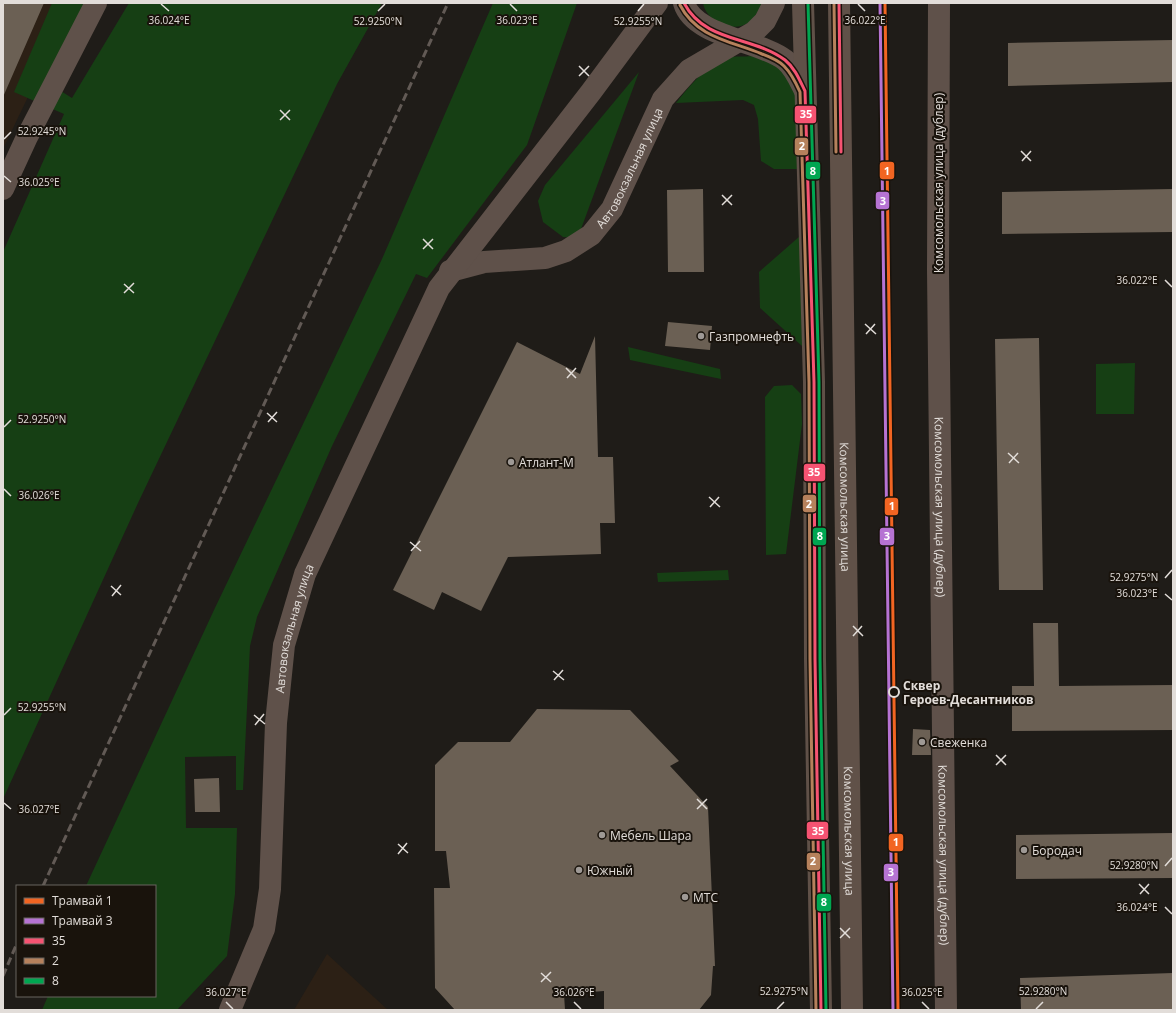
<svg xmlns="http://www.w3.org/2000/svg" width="1176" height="1013" font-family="'Open Sans',sans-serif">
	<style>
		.industrial { fill: #2c2015 }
		.green { fill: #163f14 }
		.building { fill: #6b6054 }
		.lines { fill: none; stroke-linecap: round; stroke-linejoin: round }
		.minor { stroke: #5f514a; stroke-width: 22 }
		.major { stroke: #605148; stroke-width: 22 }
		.rail { stroke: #625a55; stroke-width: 3; stroke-dasharray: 8 4; stroke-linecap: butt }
		.bus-1-casing { stroke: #19130c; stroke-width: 6 }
		.bus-2-casing { stroke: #19130c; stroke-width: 6 }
		.bus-3-casing { stroke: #19130c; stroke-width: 6 }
		.bus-1 { stroke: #f65372; stroke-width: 3 }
		.bus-2 { stroke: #b6815c; stroke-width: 3 }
		.bus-3 { stroke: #00a651; stroke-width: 3 }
		.tram-1-casing { stroke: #19130c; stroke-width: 6 }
		.tram-2-casing { stroke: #19130c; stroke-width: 6 }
		.tram-1 { stroke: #f26522; stroke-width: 3 }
		.tram-2 { stroke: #b673d3; stroke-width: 3 }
		.ticks { fill: none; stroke: #e2ddd9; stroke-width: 1.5 }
		.poi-dot { fill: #9e9995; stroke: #19130c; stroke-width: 1.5 }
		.stop-dot { fill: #19130c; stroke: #e2ddd9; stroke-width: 2 }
		.labels { text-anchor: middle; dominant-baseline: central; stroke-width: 4; stroke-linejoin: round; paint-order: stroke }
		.street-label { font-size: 12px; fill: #e2ddd9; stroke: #19130c }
		.poi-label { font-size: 12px; fill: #e2ddd9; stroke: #19130c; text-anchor: start }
		.stop-label { font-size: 12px; font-weight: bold; fill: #e2ddd9; stroke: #19130c; text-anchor: start }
		.ticks-label { font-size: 10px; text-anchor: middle; fill: #e2ddd9; stroke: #19130c; stroke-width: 4; stroke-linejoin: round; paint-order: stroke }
		.line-badge { stroke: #19130c; stroke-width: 1.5 }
		.badge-label { font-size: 11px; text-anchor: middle; font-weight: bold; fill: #fff }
	</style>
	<rect width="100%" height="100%" fill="#1f1c18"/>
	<path class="industrial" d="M3,3h70l-70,146z
		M327,954l61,56h-94z"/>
	<path class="green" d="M52,3h35l-39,80 24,15 57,-95h253l-45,81 -199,419 -135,296v-547l61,-138 -50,-22z
		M493,3h84l-50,142 -100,133 -11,-4 -84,172 -75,171 -7,29 -7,144h-7v-34l-51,1 1,71h51l-2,66 -8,62 -50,54h-135l6,-14h107v-110h-69l128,-276 168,-351z
		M703,3h59c-3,7 -7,15 -14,20 -16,10 -42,-2 -45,-20z
		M751,56l21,6 14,12 9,16 2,79h-23l-13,-8 -3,-42 -4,-14 -11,-5 -67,3c13,-16 34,-43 56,-46 6,-1 13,0 19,-1z
		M639,72l-58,157 -7,9 -11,-1 -20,-15 -5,-21 7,-16z
		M800,236l2,110 -42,-38 -1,-36z
		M628,347l92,22 1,10 -91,-19z
		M1135,363l-1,51h-38v-50z
		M792,385l9,9 1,30 -16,130 -20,1 -1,-158 9,-11z
		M728,570l1,10 -71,2 -1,-9z"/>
	<path class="building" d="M3,3h41l-41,94z
		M1173,40v42l-165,4v-43z
		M703,189l1,83h-36l-1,-82z
		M1173,189v43l-171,2v-42z
		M668,322l44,4 -2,24 -45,-4z
		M595,336l3,121h15l2,66h-15l1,31 -93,3 -27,54 -39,-19 -8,18 -41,-20 124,-248 63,32z
		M1039,338l4,252h-44l-4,-251z
		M1033,623h25l1,63 114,-1v45l-161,1v-45h22z
		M537,709l93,1 49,51 -9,5 38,41 7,159h-2l-2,29 -12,15h-95v-19l-40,3 1,16h-110l-20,-22 -1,-100h16l-4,-37h-11v-86l23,-23h52z
		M913,729l17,1 1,25h-19z
		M219,778l1,34h-25l-1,-33z
		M1173,833v45l-157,1v-44z
		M1173,973v37h-152l-1,-32z"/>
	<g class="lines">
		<g class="minor">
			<path d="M684,3c10,34 75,37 101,57 9,7 15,21 20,31"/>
			<path id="s1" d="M939,3l-1,267 8,740"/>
			<path d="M3,189l24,-52 69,-134"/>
			<path id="s2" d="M450,271l34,-9 61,-4 21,-7 25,-16 21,-26 51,-110 26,-29 65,-38 11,-11 9,-18"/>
			<path id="s3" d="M230,1010l34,-81 6,-40 6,-166 8,-78 21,-71 134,-286 152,-196 66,-89"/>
		</g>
		<g class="major">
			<path d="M803,3l11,379 1,277 6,351"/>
			<path id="s4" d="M839,3l13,1007"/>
		</g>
		<path class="rail" d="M43,886l405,-883
			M3,976l14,-33"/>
		<g class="bus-1-casing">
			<path id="bus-1" d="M684,3c21,40 69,33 101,57 10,8 15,21 20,31l9,291 1,277 6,351
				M839,3l2,149"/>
		</g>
		<g class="bus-2-casing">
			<path id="bus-2" d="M834,3l2,149
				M680,5c17,33 51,36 82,49 8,3 16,6 22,12 7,7 12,17 16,26l9,290 1,277 6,351"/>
		</g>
		<g class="bus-3-casing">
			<path id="bus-3" d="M808,3l11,379 1,277 6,351"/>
		</g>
		<use href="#bus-1" class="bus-1"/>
		<use href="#bus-2" class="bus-2"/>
		<use href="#bus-3" class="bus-3"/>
		<g class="tram-1-casing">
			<path id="tram-1" d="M885,3l13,1007"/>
		</g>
		<g class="tram-2-casing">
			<path id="tram-2" d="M880,3l13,1007"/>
		</g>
		<use href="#tram-1" class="tram-1"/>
		<use href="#tram-2" class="tram-2"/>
	</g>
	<path class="ticks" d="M161,4l8,7M510,4l7,7M858,4l7,7M378,11l7,-7M638,11l6,-7M579,66l10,10M579,76l10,-10M280,110l10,10M280,120l10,-10M4,139l7,-7M1021,151l10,10M1022,161l9,-10M4,176l7,6M722,195l10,10M722,205l10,-10M423,239l10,10M423,249l10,-10M1165,280l7,7M124,284l10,9M124,293l10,-10M865,324l11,10M866,334l9,-10M566,368l10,10M567,378l9,-10M267,413l10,9M268,422l9,-10M4,427l7,-7M1008,453l11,10M1009,463l9,-10M4,489l7,7M709,497l11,10M710,507l9,-10M410,542l11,9M411,551l9,-10M1165,578l7,-8M111,586l10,9M1165,594l7,6M112,596l9,-11M853,626l10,10M853,636l9,-10M553,671l11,9M554,680l9,-10M4,715l7,-7M254,715l11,9M255,725l9,-11M996,755l10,10M996,765l10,-10M697,799l10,10M4,803l7,6M697,809l10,-10M398,844l10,9M398,854l9,-11M1165,866l7,-8M1139,884l10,10M1140,894l9,-10M1165,907l7,7M840,928l10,10M840,938l10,-10M541,973l10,9M541,982l10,-10M226,1002l7,7M574,1002l7,7M922,1002l7,7M777,1009l7,-7M1036,1009l7,-7"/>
	<g class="poi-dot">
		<circle cx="701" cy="336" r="4"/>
		<circle cx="511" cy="462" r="4"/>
		<circle cx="922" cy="742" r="4"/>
		<circle cx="602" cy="835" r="4"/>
		<circle cx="1024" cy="850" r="4"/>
		<circle cx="579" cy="870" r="4"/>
		<circle cx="685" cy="897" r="4"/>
	</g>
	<circle class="stop-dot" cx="894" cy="692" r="5"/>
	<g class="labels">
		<g class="street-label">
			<text stroke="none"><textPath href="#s2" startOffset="226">Автовокзальная улица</textPath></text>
			<text transform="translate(938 183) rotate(-90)">Комсомольская улица (дублер)</text>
			<text stroke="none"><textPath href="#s4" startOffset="504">Комсомольская улица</textPath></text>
			<text stroke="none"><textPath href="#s1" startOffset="504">Комсомольская улица (дублер)</textPath></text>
			<text stroke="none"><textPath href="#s3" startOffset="391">Автовокзальная улица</textPath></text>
			<text stroke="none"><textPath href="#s4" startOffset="828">Комсомольская улица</textPath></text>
			<text stroke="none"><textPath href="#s1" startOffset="852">Комсомольская улица (дублер)</textPath></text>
		</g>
		<g class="poi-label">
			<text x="709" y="336">Газпромнефть</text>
			<text x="519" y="462">Атлант-М</text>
			<text x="930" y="742">Свеженка</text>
			<text x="610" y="835">Мебель Шара</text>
			<text x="1032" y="850">Бородач</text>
			<text x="587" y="870">Южный</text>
			<text x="693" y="897">МТС</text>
		</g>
		<g class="stop-label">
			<text x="903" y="685">Сквер<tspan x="903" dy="14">Героев-Десантников</tspan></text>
		</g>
	</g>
	<g class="ticks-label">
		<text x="169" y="24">36.024°E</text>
		<text x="517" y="24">36.023°E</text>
		<text x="865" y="24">36.022°E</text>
		<text x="378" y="25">52.9250°N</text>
		<text x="638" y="25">52.9255°N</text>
		<text x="42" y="135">52.9245°N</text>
		<text x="39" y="186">36.025°E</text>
		<text x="1137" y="284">36.022°E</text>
		<text x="42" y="423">52.9250°N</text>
		<text x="39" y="499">36.026°E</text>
		<text x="1134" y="581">52.9275°N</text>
		<text x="1137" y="597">36.023°E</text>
		<text x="42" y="711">52.9255°N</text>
		<text x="39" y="813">36.027°E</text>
		<text x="1134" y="869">52.9280°N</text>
		<text x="1137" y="911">36.024°E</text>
		<text x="784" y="995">52.9275°N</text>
		<text x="1043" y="995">52.9280°N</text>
		<text x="226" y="996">36.027°E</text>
		<text x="574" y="996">36.026°E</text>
		<text x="922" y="996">36.025°E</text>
	</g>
	<g class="line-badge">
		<rect x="794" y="105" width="23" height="19" rx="4" fill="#f65372"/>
		<rect x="794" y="137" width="15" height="19" rx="4" fill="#b6815c"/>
		<rect x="805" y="161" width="16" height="19" rx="4" fill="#00a651"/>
		<rect x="879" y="161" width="16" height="19" rx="4" fill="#f26522"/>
		<rect x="875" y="191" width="15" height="19" rx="4" fill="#b673d3"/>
		<rect x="803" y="463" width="23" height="19" rx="4" fill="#f65372"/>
		<rect x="802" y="494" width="15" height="19" rx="4" fill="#b6815c"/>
		<rect x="884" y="497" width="15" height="19" rx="4" fill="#f26522"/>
		<rect x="812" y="527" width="15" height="19" rx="4" fill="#00a651"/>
		<rect x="879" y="527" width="16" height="19" rx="4" fill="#b673d3"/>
		<rect x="806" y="821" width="23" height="19" rx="4" fill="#f65372"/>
		<rect x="888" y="833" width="16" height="19" rx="4" fill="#f26522"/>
		<rect x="806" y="852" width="15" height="19" rx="4" fill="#b6815c"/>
		<rect x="883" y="863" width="16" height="19" rx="4" fill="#b673d3"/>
		<rect x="816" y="893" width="16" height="19" rx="4" fill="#00a651"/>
	</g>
	<g class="badge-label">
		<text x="806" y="118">35</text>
		<text x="802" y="150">2</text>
		<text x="813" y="175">8</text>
		<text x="887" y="175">1</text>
		<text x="883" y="205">3</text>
		<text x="814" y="476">35</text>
		<text x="809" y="508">2</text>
		<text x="892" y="510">1</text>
		<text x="820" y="540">8</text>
		<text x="887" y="540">3</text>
		<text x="818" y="835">35</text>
		<text x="896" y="846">1</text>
		<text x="813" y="865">2</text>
		<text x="891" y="876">3</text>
		<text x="824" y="906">8</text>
	</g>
	<rect width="1176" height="1013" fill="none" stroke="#e2ddd9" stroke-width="8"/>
	<rect x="16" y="885" width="140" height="112" fill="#19130c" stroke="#69645e"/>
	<rect x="24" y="898" width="20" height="6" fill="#f26522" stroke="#69645e"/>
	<text x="52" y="905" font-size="12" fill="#e2ddd9">Трамвай 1</text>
	<rect x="24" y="918" width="20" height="6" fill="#b673d3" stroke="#69645e"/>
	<text x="52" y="925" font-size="12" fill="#e2ddd9">Трамвай 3</text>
	<rect x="24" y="938" width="20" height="6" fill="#f65372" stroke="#69645e"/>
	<text x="52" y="945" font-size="12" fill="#e2ddd9">35</text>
	<rect x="24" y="958" width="20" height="6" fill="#b6815c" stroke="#69645e"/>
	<text x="52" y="965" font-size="12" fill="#e2ddd9">2</text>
	<rect x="24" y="978" width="20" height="6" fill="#00a651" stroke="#69645e"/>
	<text x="52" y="985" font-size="12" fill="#e2ddd9">8</text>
</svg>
